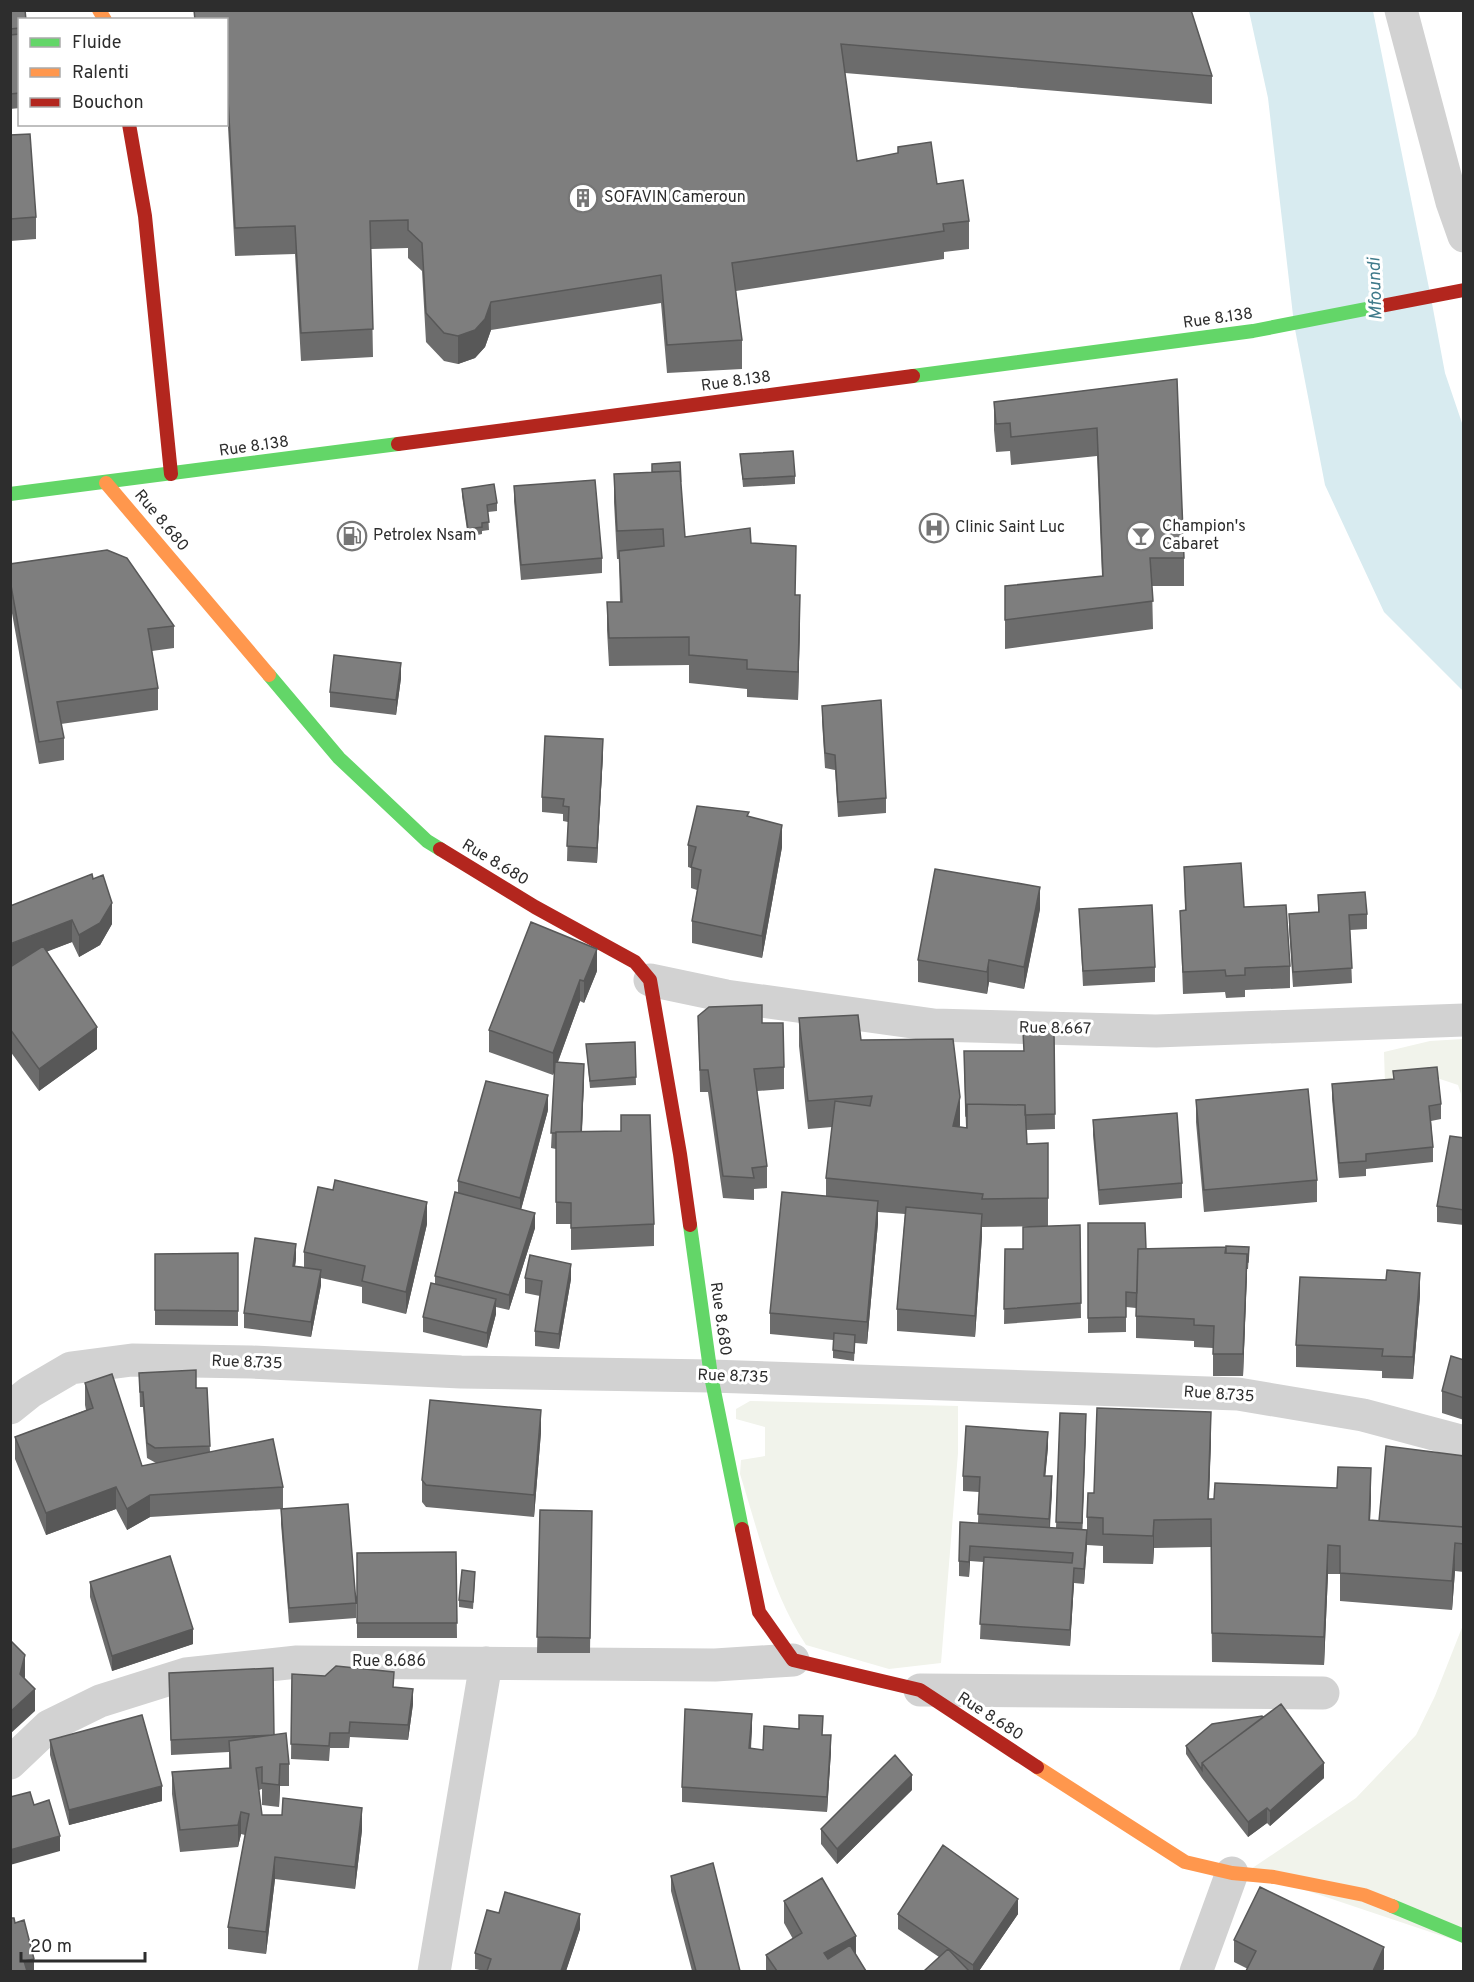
<svg xmlns="http://www.w3.org/2000/svg" width="1474" height="1982" font-family="Overpass,sans-serif">
	<style>
		.green { fill: #f1f3eb }
		.water { fill: #d8ebf0 }
		.lines { fill: none; stroke-linecap: round; stroke-linejoin: round }
		.street { stroke: #d2d2d2; stroke-width: 33 }
		.fast { stroke: #63d668; stroke-width: 14 }
		.slow { stroke: #ff974d; stroke-width: 14 }
		.jam { stroke: #b3261e; stroke-width: 14 }
		.wall { fill: #6c6c6c }
		.shaded-wall { fill: #585858 }
		.building { fill: #7e7e7e; stroke: #585858; stroke-width: 1.5 }
		.labels { text-anchor: middle; dominant-baseline: central; stroke-width: 6; stroke-linejoin: round; paint-order: stroke }
		.poi-label { font-size: 16px; fill: #2d2d2d; stroke: #fff; text-anchor: start }
		.street-label { font-size: 16px; fill: #2d2d2d; stroke: #fff }
		.water-label { font-size: 18px; font-style: italic; fill: #3f7a8a; stroke: #fff }
	</style>
	<rect width="100%" height="100%" fill="#fff"/>
	<path class="green" d="M1463,1039v110h-1l-1,-55 -3,-9 -18,-6 -55,5 -1,-32 46,-11z
		M750,1401l208,5v47l-17,210 -52,6 -83,-24c-34,-51 -48,-114 -66,-171l1,-14 24,-4v-29l-29,-8v-10z
		M1463,1625v318l-215,-72 108,-73 60,-63 19,-39z"/>
	<path class="water" d="M1249,11h124l58,287 14,75 18,53v265l-79,-79 -59,-127 -31,-161 -26,-226z"/>
	<g class="lines">
		<path class="street" d="M1401,10l51,192 12,34
			M650,980l76,16 208,29 222,6 308,-11
			M10,1408l20,-16 41,-24 61,-8 119,2 210,10 250,4 527,18 125,21 101,27
			M920,1690l403,3
			M10,1763l39,-37 51,-25 86,-27 111,-12 418,3 78,-5
			M434,1972l52,-309
			M1196,1972l36,-99"/>
		<path class="fast" d="M913,376l340,-45 128,-25
			M10,494l388,-50
			M269,675l70,83 88,83 13,8
			M690,1225l21,151 31,153
			M1392,1906l72,30"/>
		<path class="slow" d="M99,10l6,10
			M106,483l163,192
			M1037,1767l148,95 47,11 42,4 90,18 28,11"/>
		<path class="jam" d="M129,124l16,92 26,258
			M1381,306l83,-16
			M398,444l515,-68
			M440,849l95,58 100,55 15,18 30,174 10,71
			M742,1529l17,83 34,48 127,30 117,77"/>
	</g>
	<path class="wall" d="M10,10l10,10v88l-10,1z
		M194,10h997l21,66v28l-367,-31 12,88 80,23 32,37v28l-25,3v7l-208,32 6,49v29l-75,4 -6,-70 -170,27 -6,17 -10,11 -17,6 -14,-3 -18,-19 -4,-71 -14,-13v-10l-37,1 2,108 -72,4 -6,-107 -60,2 -9,-166v-70h-32z
		M10,135l26,82v22l-26,2z
		M1177,379l7,179v28h-32l1,43 -148,20v-63l97,-10 -5,-120 -86,9 -1,-14 -14,1 -2,-22v-28z
		M740,454l55,22v8l-52,3z
		M652,464l33,73 66,6 45,52 4,28 -2,77 -51,-3v-8l-58,-6v-18l-80,1 -2,-36v-28h13l-1,-43h-2l-3,-57v-28l38,-2z
		M514,486l88,72v15l-81,7 -7,-79z
		M462,489l35,14v8l-9,1 1,18 -7,1v3l-14,3 -6,-41z
		M10,564l164,62v22l-22,3 6,37v22l-97,14 3,14v22l-25,4 -29,-162z
		M401,678l-5,37 -66,-8v-15z
		M822,706l64,92v15l-48,4 -3,-47 -10,-2 -3,-47z
		M603,754l-6,109 -30,-2 1,-39 -5,-1v-7l-21,-2v-15z
		M749,817l33,30 -20,111 -70,-15v-22l5,-31 -6,-2v-20l-3,-1v-22z
		M1184,867l60,40 46,59v22l-45,2v7l-19,1 -1,-6 -42,2 -3,-83 5,-1z
		M93,879l19,45 -12,21 -21,12 -7,-15 -25,9 50,98 -58,42 -29,-40v-84l5,-3z
		M1318,895l49,19v15l-17,1 2,53 -59,4 -4,-58v-15l29,-2z
		M1040,909l-16,80 -35,-7 -2,12 -69,-12v-22z
		M1079,909l76,58v15l-72,4z
		M597,971l-13,32 -4,-2 -22,61 26,17 -2,53 72,92v22l-83,4v-26h-15v-75l-5,-1 4,-78 -2,5 -64,-23v-22z
		M698,1016l64,7 22,44v22l-27,2 10,75v22l-13,1v11l-31,-2 -15,-106h-8z
		M799,1018l62,22 99,85 -1,2 7,1 -2,-62 59,-15 31,-20 1,98 -29,1 1,14 21,-1v83l-66,1v-5v14l-7,101 -78,-6v-22l8,-95 -27,-2v11l-11,121 -12,-1 -1,18 -21,-3v-18l-63,-6v-21l56,-117v-18l6,-51 -24,2 -9,-83z
		M635,1042l1,43 -46,3 -4,-44z
		M1332,1084l109,20v15l-10,2 2,26v15l-67,7v7l-27,2 -7,-79z
		M1196,1100l121,80v22l-113,10 -8,-90z
		M548,1110l-27,100 14,18 -26,82 -13,-3v7l-9,34 -64,-16v-15l12,-33v-8l23,-83v-12z
		M1093,1120l89,63v15l-83,7 -6,-70z
		M1464,1138v87l-27,-3v-16z
		M1088,1223l58,26 103,5 -1,15h-1l-4,107h-30v-28l-19,-1v-6l-58,-3v-30l-10,-1v25l-38,1z
		M427,1224l-21,90 -44,-11v-16l-41,-9v7l-10,52 -67,-9v-15l52,-54 -1,7 9,1v-15z
		M1080,1225l1,93 -77,6 1,-75h18z
		M238,1253v73l-83,-1v-71z
		M525,1278l46,1 -12,70 -24,-3v-15l5,-35 -15,-3z
		M1420,1295l-7,84 -31,-1v-7l-86,-4v-22z
		M1464,1360v60l-22,-7v-22z
		M139,1373l57,15h11l3,64 73,35v22l-133,8 -23,13 -11,-21 -70,26 -31,-76v-22l71,-27 -1,-5v-22l57,83 14,-3 -9,-5 -4,-51h-3z
		M1060,1413l26,16 -4,101 5,15 -3,39 -10,-1 -4,63 -90,-7 3,-77 -13,-1 -1,16 -10,-1v-15l19,-38 1,-31 -16,-1v-15l85,-29 -3,29 7,15 -2,37h6z
		M541,1432l-7,85 -108,-10 -4,-5v-22z
		M1211,1440l-2,59 128,-11 34,8 -1,24 9,1 85,-65v116l-9,-1 -3,39 -112,-9v-27h-12l-4,91 -112,-3 -1,-115 -57,1 -1,16 -50,-1v-17l-16,-1v-28l7,-24z
		M281,1509l75,94v15l-67,5 -8,-99z
		M540,1510l52,1 -2,142h-53z
		M456,1552l1,86h-100v-85z
		M475,1579l-2,30 -14,-2v-7z
		M90,1582l103,62 -81,27 -22,-74z
		M169,1673l105,62 15,29v22h-9l-1,21 -17,-2v-16l-3,1 3,25 100,15 -7,59 -80,-10 -9,75 -38,-5v-22l17,-92 -4,-1 -3,13 -58,5 -8,-58v-22l57,-4v-16l-58,3z
		M292,1674l102,13 19,17 -5,36 -58,-3 -1,11h-19l-1,13 -38,-2z
		M752,1729l-1,20 12,1 60,-15 8,16 -4,61 -145,-10v-15z
		M50,1740l112,61 -93,24 -19,-70z
		M1186,1746l138,32 -54,48 -3,-3 -19,14 -46,-59 -16,-24z
		M912,1790l-75,74 -16,-20v-15z
		M671,1876l69,95h-48l-21,-80z
		M784,1901l72,54 10,16h-100v-16l27,-16 -9,-16z
		M499,1913l81,16 -14,42h-82l-9,-2v-16z
		M898,1914h120l-39,57h-55l15,-14 -41,-28z
		M1234,1940l150,29h-136l-14,-7z"/>
	<path class="shaded-wall" d="M491,302v28l-6,17 -10,11 -17,6v-28z
		M800,595v28l-2,77v-28z
		M401,663v15l-5,37v-15z
		M603,739v15l-6,109v-15z
		M782,825v22l-20,111v-22z
		M1040,887v22l-16,80v-22z
		M112,903v21l-12,21 -21,12v-22z
		M72,920v22l-62,24v-22z
		M597,949v22l-13,32v-22z
		M989,960v22l-2,12v-22z
		M580,980v21l-27,74v-22z
		M97,1027v22l-58,42v-22z
		M584,1064v15l-3,71v-15z
		M548,1095v15l-28,103v-15z
		M960,1097v28l-7,29v-28z
		M878,1201v22l-11,121v-22z
		M427,1202v22l-21,90v-22z
		M535,1213v15l-26,82v-15z
		M982,1214v22l-7,101v-21z
		M296,1244v15l-3,22v-15z
		M1247,1254v21l-4,101v-22z
		M571,1264v15l-12,70v-15z
		M321,1270v15l-10,52v-15z
		M1420,1273v22l-7,84v-22z
		M496,1299v15l-9,34v-15z
		M541,1410v22l-7,85v-22z
		M1211,1412v28l-3,79v-20z
		M1086,1414v15l-4,109v-15z
		M1048,1432v15l-4,44v-15z
		M1371,1468v28l-2,52v-28z
		M1052,1476v15l-3,43v-15z
		M116,1487v22l-70,26v-22z
		M150,1495v22l-23,13v-21z
		M1154,1520v28l-1,16v-28z
		M1087,1530v15l-3,39v-15z
		M1455,1543v28l-3,39v-29z
		M1328,1545v29l-4,91v-28z
		M970,1546v15l-1,16v-15z
		M1074,1568v15l-4,63v-16z
		M193,1629v15l-81,27v-15z
		M25,1655v22l-5,18v-21z
		M35,1689v22l-25,23v-22z
		M413,1689v15l-5,36v-15z
		M752,1714v15l-3,35v-16z
		M831,1735v16l-4,61v-15z
		M1324,1763v15l-54,48v-15z
		M280,1764v22l-1,21v-22z
		M912,1775v15l-75,74v-15z
		M162,1786v15l-93,24v-15z
		M362,1808v22l-7,59v-22z
		M1267,1808v15l-19,14v-15z
		M241,1812v22l-3,13v-22z
		M60,1836v15l-50,14v-15z
		M275,1857v22l-9,75v-22z
		M1018,1899v15l-39,57h-6v-6z
		M580,1914v15l-14,42h-5z
		M856,1936v22l-25,13 -7,-18z
		M1384,1947v22l-1,2h-10z
		M34,1959v12h-10v-10z"/>
	<path class="building" d="M10,10h15l1,10h-6v8l-10,1z
		M194,10h997l21,66 -371,-32 16,117 41,-8v-6l33,-5 6,42 26,-4 6,41 -26,3 1,7 -212,32 10,77 -75,5 -6,-70 -170,27 -6,17 -10,11 -17,6 -14,-3 -18,-20 -4,-70 -14,-13v-10l-38,1 3,108 -72,4 -6,-107 -60,2 -9,-166v-42h-31z
		M20,34v59l-10,1v-59z
		M30,134l6,83 -26,2v-84z
		M1177,379l7,179h-34l3,43 -148,19v-34l98,-10 -6,-148 -86,9 -1,-14 -14,1 -2,-22z
		M793,451l2,25 -52,3 -3,-25z
		M680,462l1,20 -1,-11 -28,1v-8z
		M680,471l5,66 65,-9 1,15 45,3 -1,49h5l-2,77 -51,-3v-9l-58,-5v-18l-80,1 -2,-36h15l-3,-51 45,-5 -1,-17 -46,2 -3,-57z
		M595,480l7,78 -81,7 -7,-79z
		M494,484l3,19 -10,2 2,17 -7,1v4l-14,2 -6,-40z
		M107,550l20,8 47,68 -26,3 10,59 -101,14 7,36 -25,4 -29,-162v-16z
		M334,655l67,8 -5,37 -66,-8z
		M881,700l5,98 -48,4 -3,-47 -10,-2 -3,-47z
		M545,736l58,3 -6,109 -30,-2 2,-39 -6,-1 1,-7 -22,-2z
		M697,806l52,6 -2,4 35,9 -20,111 -70,-15 9,-51 -10,-3 5,-20 -8,-2z
		M1241,863l3,44 42,-2 4,61 -45,2v7l-19,1 -1,-6 -42,2 -3,-61 6,-1 -2,-43z
		M935,869l105,18 -16,80 -35,-7 -2,12 -69,-12z
		M92,874l1,5 10,-4 9,28 -12,20 -21,12 -7,-15 -62,24v-38z
		M1365,892l2,22 -18,1 3,53 -59,4 -4,-58 30,-2 -1,-17z
		M1152,905l3,62 -72,4 -4,-62z
		M531,922l66,27 -13,32 -4,-1 -27,73 -64,-23z
		M43,946l54,81 -58,42 -29,-40v-62z
		M762,1005v18h21l1,44 -30,2 13,97 -15,2 2,10 -31,-2 -15,-106h-8l-2,-54 11,-9z
		M858,1015l3,25 92,-1 7,58 -7,29 14,2v-24l58,1 2,39 21,-1v55l-66,1 1,-5 -157,-16 9,-77 35,5 2,-10 -64,5 -9,-83z
		M1023,1031h31l1,83 -30,1v-10l-58,-1v12h-1l-2,-65h60z
		M635,1042l1,35 -46,4 -4,-37z
		M555,1062l29,2 -3,68h-25v1h-5z
		M1437,1067l4,37 -12,2 4,41 -67,7v7l-27,2 -7,-79 62,-5 -1,-8z
		M486,1081l62,14 -28,103 -62,-17z
		M1308,1089l9,91 -113,10 -8,-90z
		M1177,1113l5,70 -83,7 -6,-70z
		M621,1115h29l4,109 -83,4v-25l-15,-1v-70l65,-1z
		M1450,1136l14,2v72l-27,-4z
		M335,1180l92,22 -21,90 -44,-11 3,-15 -61,-14 14,-65 15,3z
		M455,1192l80,21 -26,82 -74,-19z
		M782,1192l96,9 -11,121 -97,-9z
		M906,1207l76,7 -7,102 -78,-7z
		M1088,1223h57l1,26h-8l-1,44 -11,-1v25l-38,1z
		M1080,1225l1,78 -77,6 1,-60h18v-22z
		M255,1238l41,6 -3,22 28,4 -10,52 -67,-9z
		M1226,1246l23,1 -1,15h-1v-8l-21,-1z
		M1226,1247l-1,6 22,1 -4,100h-30l1,-28 -20,-1v-6l-58,-3 2,-67z
		M238,1253v58l-83,-1v-56z
		M530,1255l41,9 -12,70 -24,-3 7,-50 -17,-3z
		M1387,1270l33,3 -7,84 -31,-1 1,-7 -87,-4 4,-68 86,3z
		M431,1283l65,16 -9,34 -64,-16z
		M834,1333l21,2 -1,18 -21,-3z
		M1451,1356l13,4v38l-22,-7z
		M196,1370v18h11l3,58 -55,2 -8,-5 -4,-51h-3l-1,-19z
		M112,1374l30,92 131,-27 10,48 -133,8 -23,14 -11,-22 -70,26 -31,-76 78,-29 -8,-25z
		M430,1400l111,10 -7,85 -108,-10 -4,-5z
		M1097,1408l114,4 -3,87h6l1,-16 122,5 1,-21 33,1 -2,52 95,7v17l-9,-1 -3,38 -112,-8v-27l-12,-1 -4,92 -112,-4 -1,-114 -57,1 -1,16 -50,-2v-16l-16,-1 1,-24h6z
		M1060,1413l26,1 -4,109 -26,-1z
		M966,1426l82,6 -4,44h8l-3,43 -71,-5 2,-37 -17,-1z
		M1386,1446l78,10v71l-85,-6z
		M348,1504l8,99 -67,5 -8,-99z
		M540,1510l52,1 -2,127 -53,-1z
		M960,1522l127,8 -3,39 -10,-1 -4,62 -90,-6 4,-67 88,6 1,-10 -103,-7 -1,16 -10,-1z
		M456,1552l1,71h-100v-70z
		M170,1556l23,73 -81,27 -22,-74z
		M462,1570l13,2 -2,30 -14,-2z
		M10,1640l15,15 -5,19 15,15 -25,23z
		M336,1666l58,6 -1,15 20,2 -5,36 -58,-3 -1,11h-19l-1,13 -38,-2 1,-70 33,2z
		M273,1668l1,67 -103,5 -2,-67z
		M1281,1704l43,59 -54,48 -3,-3 -19,14 -46,-59z
		M685,1709l67,5 -3,34 14,2 1,-24 35,3v-14l24,1 -1,19h9l-4,62 -145,-10z
		M142,1715l20,71 -93,24 -19,-70z
		M1262,1716l1,1 -61,46v7l-16,-24 26,-22z
		M286,1733l3,31h-9l-1,21 -17,-2v-16l-6,1 6,47h20l1,-17 79,10 -7,59 -80,-10 -9,75 -38,-5 21,-113 -8,-2 -3,13 -58,5 -8,-58 59,-4 -2,-27z
		M895,1755l17,20 -75,74 -16,-20z
		M30,1792l4,13 15,-5 11,36 -50,14v-53z
		M943,1845l75,54 -45,66 -75,-51z
		M713,1863l27,108h-44l-25,-95z
		M822,1878l34,58 -32,17 4,6 22,-14 16,26h-89l-11,-16 36,-22 -18,-32z
		M1260,1887l124,60 -11,24h-127l10,-20 -22,-11z
		M505,1892l75,22 -19,57h-74l4,-12 -16,-6 12,-43 12,3z
		M10,1918h4l1,5 9,-3 10,39 -10,2 3,10h-17z
		M948,1949l21,22h-45z"/>
	<defs>
		<g id="building-ring" transform="scale(1.5)"><circle r="9.5" fill="#fff" stroke="#767676" stroke-width="1.5"/><path d="M-4-6H4V6H1V3H-1V6H-4ZM-2.5-4.3h1.7v1.8h-1.7ZM.8-4.3h1.7v1.8H.8ZM-2.5-1h1.7V.8h-1.7ZM.8-1h1.7V.8H.8Z" fill="#767676"/></g>
		<g id="hospital-ring" transform="scale(1.5)"><circle r="9.5" fill="#fff" stroke="#767676" stroke-width="1.5"/><path d="M-5-5h3v3.5h4V-5h3V5h-3V1.5h-4V5h-3Z" fill="#767676"/></g>
		<g id="fuel-ring" transform="scale(1.5)"><circle r="9.5" fill="#fff" stroke="#767676" stroke-width="1.5"/><path d="M-5.5-6h7V0h2V4h1.3V-2.5L3-4.5l.8-.8L6-3V5H2.5V1h-1V6h-7ZM-4.2-4.7v3.2H.2V-4.7Z" fill="#767676"/></g>
		<g id="bar-ring" transform="scale(1.5)"><circle r="9.5" fill="#fff" stroke="#767676" stroke-width="1.5"/><path d="M-6-5H6L.8 .8V4.5H3.5V6h-7V4.5H-.8V.8Z" fill="#767676"/></g>
	</defs>
	<g fill-rule="evenodd">
		<use href="#building-ring" x="583" y="198"/>
		<use href="#hospital-ring" x="934" y="528"/>
		<use href="#fuel-ring" x="352" y="536"/>
		<use href="#bar-ring" x="1141" y="536"/>
	</g>
	<g class="labels">
		<g class="poi-label">
			<text x="604" y="198">SOFAVIN Cameroun</text>
			<text x="1162" y="527">Champion's<tspan x="1162" dy="18">Cabaret</tspan></text>
			<text x="955" y="528">Clinic Saint Luc</text>
			<text x="373" y="536">Petrolex Nsam</text>
		</g>
		<g class="street-label">
			<text transform="translate(1218 319) rotate(-8)">Rue 8.138</text>
			<text transform="translate(736 382) rotate(-8)">Rue 8.138</text>
			<text transform="translate(254 447) rotate(-8)">Rue 8.138</text>
			<text transform="translate(161 521) rotate(50)">Rue 8.680</text>
			<text transform="translate(495 863) rotate(31)">Rue 8.680</text>
			<text transform="translate(1055 1029) rotate(1)">Rue 8.667</text>
			<text transform="translate(720 1319) rotate(82)">Rue 8.680</text>
			<text transform="translate(247 1363) rotate(2)">Rue 8.735</text>
			<text transform="translate(733 1377) rotate(2)">Rue 8.735</text>
			<text transform="translate(1219 1395) rotate(4)">Rue 8.735</text>
			<text x="389" y="1662">Rue 8.686</text>
			<text transform="translate(990 1717) rotate(33)">Rue 8.680</text>
		</g>
		<g class="water-label">
			<text transform="translate(1376 289) rotate(-92)">Mfoundi</text>
		</g>
	</g>
	<rect width="1474" height="1982" fill="none" stroke="#2d2d2d" stroke-width="24"/>
	<rect x="18" y="18" width="210" height="108" fill="#ffffff" stroke="#ababab" stroke-width="1.5"/>
	<rect x="30" y="38" width="30" height="9" fill="#63d668" stroke="#ababab" stroke-width="1.5"/>
	<text x="72" y="48" font-size="18" fill="#2d2d2d">Fluide</text>
	<rect x="30" y="68" width="30" height="9" fill="#ff974d" stroke="#ababab" stroke-width="1.5"/>
	<text x="72" y="78" font-size="18" fill="#2d2d2d">Ralenti</text>
	<rect x="30" y="98" width="30" height="9" fill="#b3261e" stroke="#ababab" stroke-width="1.5"/>
	<text x="72" y="108" font-size="18" fill="#2d2d2d">Bouchon</text>
	<path d="M21 1952v9h124v-9" fill="none" stroke="#2d2d2d" stroke-width="3"/>
	<text x="30" y="1952" font-size="18" fill="#2d2d2d" stroke="#ffffff" stroke-width="4.5" paint-order="stroke">20 m</text>
</svg>
